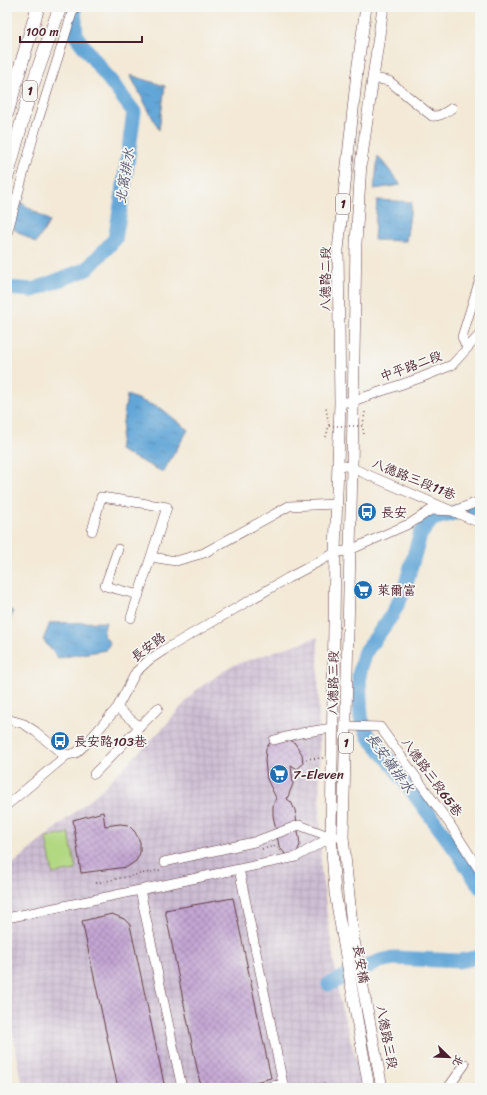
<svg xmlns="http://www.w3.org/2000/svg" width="487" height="1095" font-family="Sriracha,'LXGW WenKai TC',sans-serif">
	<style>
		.industrial { fill: url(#industrial-grid) }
		.garden { fill: #b2d882; stroke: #7e7c56 }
		.water { fill: url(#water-ripples); stroke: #566281 }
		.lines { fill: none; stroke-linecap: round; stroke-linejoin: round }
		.river { stroke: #62a6d7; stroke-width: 15 }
		.building { fill: url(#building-cross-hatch) }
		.minor-casing { stroke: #633d45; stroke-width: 10 }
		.major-casing { stroke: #633d45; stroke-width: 12 }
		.highway-casing { stroke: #633d45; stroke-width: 14 }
		.path { stroke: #633d45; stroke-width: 1.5; stroke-dasharray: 1 3; stroke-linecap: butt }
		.minor { stroke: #fff; stroke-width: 9 }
		.major { stroke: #fff; stroke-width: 11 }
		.highway { stroke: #fff; stroke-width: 13 }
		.path-bridge { stroke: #633d45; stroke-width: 1.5; stroke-dasharray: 1 3; stroke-linecap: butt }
		.labels { text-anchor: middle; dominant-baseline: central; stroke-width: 3.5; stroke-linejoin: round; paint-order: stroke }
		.shield { fill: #f6f6f2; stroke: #7e6067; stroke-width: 1 }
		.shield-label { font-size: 12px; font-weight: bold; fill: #4a1f2b }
		.street-label { font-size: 13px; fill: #4a1f2b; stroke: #f6f6f2 }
		.poi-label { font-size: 13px; fill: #4a1f2b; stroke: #f6f6f2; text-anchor: start }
		.water-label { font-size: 14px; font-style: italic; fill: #545570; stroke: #f6f6f2 }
	</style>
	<defs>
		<pattern id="industrial-grid" width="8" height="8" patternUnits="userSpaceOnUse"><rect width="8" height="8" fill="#cdbed3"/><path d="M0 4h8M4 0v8" fill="none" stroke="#b2a3b5"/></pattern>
		<pattern id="water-ripples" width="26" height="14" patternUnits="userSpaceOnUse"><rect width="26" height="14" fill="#62a6d7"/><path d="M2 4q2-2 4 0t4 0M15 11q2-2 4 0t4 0" fill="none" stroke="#5387af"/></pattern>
		<pattern id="building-cross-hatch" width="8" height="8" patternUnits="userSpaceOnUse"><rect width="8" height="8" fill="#c3a6d3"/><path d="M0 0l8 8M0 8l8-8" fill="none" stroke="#a087ab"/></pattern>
	</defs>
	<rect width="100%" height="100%" fill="#f6f6f2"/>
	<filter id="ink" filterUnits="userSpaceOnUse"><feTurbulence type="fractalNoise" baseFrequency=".025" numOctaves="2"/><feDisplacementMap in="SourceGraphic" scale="8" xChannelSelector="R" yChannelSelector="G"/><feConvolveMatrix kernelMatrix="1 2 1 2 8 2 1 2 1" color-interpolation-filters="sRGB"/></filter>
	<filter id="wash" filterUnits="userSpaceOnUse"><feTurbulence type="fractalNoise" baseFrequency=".012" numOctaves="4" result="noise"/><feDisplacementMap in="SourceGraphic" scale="16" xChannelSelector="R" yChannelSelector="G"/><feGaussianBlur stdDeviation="0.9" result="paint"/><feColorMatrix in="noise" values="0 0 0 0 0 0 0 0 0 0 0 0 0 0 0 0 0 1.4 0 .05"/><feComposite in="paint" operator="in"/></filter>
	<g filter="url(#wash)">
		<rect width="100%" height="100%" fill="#f3e9d6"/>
		<path class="industrial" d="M318,637l3,233 18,128 25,90h-341l-4,-24 -12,-59v-136l94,-79 62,-62 32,-37 36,-25z"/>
		<path class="garden" d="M69,833l7,37 -23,4 -7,-36z"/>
		<path class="water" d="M130,75l35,11 -6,44z
			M378,156l23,29 -27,4z
			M377,200l35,2 -6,39 -32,-1z
			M20,202l30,19 -14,22 -24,-15z
			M127,395l35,14 26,21 -25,42 -44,-22z
			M7,606l6,6 -4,10 -2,2z
			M106,622l-3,12 7,9 -4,7 -48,8 -15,-18 7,-17z"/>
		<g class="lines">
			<path class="river" d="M7,288l26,2 54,-21 28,-30 8,-46 11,-81 -58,-76 -2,-29
				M480,506l-48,13 -12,16 -16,56 -12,24 -28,39 -5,21 2,43 8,19 20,23 69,93 22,34
				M329,984l51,-23 14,-3 65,3 21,-4"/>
		</g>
		<g id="blocks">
			<path class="building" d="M285,738l9,4 8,12 1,10 -6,5 -6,-4 2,19 -6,15 4,3 4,8 5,35 -3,7 -6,4 -6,-2 -6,-8 -6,-31v-9l3,-8 -9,-19 -2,-18 1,-13 3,-4 4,-4z
				M103,812l2,14 15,-2 8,1 7,7 5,10v11l-4,8 -9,6 -46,6 -8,-53z
				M233,898l38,180 -40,10h-30l-36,-178z
				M112,914l12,5 6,6 35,163h-47l-36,-167z"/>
		</g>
	</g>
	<g filter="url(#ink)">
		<use href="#blocks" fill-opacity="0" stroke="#633d45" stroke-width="1"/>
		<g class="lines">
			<g class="minor-casing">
				<path id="minor" d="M373,78l16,3 43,35c8,1 14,-4 20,-8
					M7,234l29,-107 38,-120
					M467,348l-5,-11 18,-58
					M340,403l13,-2 67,-23 32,-13 28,-31
					M338,464l14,4 128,55
					M92,531l9,-34 66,10 -36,111
					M118,549l-13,37 34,9
					M151,557l25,4 28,-8 85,-47 48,-2
					M117,708l23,19
					M7,719l17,5 12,8 24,20 7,3 9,-2 10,-9 31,-36 19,-36 13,-12 15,-10 124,-72 47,-25 15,-3 61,-27 20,-13 23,1 26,-10
					M346,726l34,1 69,96 31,48
					M274,740l27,-7 31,-5
					M94,774l64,-66
					M7,805l60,-50
					M164,862l90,-20 45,-17 32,12h12
					M239,869l44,215 -20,4
					M140,890l42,198
					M7,918l289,-61 35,-20
					M318,1088h4
					M448,1088l17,-24"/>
			</g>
			<g class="major-casing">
				<path id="major" d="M366,7l-9,65 -19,178 2,153 -5,150 -4,284 4,56 34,195
					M382,1088l-29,-153 -10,-98 9,-369 4,-225 5,-80 22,-156"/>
			</g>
			<g class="highway-casing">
				<path id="highway" d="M7,113l31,-106
					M7,177l22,-82 31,-88"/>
			</g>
			<path class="path" d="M363,425l2,-13
				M363,429l1,6
				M326,437l3,-11 -3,-18
				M302,759l21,-1
				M262,849l14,-3 6,6
				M96,883l64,-13"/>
			<use href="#minor" class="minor"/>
			<use href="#major" class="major"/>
			<use href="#highway" class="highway"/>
			<path class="path-bridge" d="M329,426h34"/>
		</g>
	</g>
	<defs>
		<g id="bus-disc" transform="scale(1)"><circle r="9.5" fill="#1f6fb2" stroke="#f6f6f2"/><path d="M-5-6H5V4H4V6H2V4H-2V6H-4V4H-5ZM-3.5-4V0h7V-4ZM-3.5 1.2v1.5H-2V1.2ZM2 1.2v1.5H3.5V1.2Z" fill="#fff"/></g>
		<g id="supermarket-disc" transform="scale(1)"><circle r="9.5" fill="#1f6fb2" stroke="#f6f6f2"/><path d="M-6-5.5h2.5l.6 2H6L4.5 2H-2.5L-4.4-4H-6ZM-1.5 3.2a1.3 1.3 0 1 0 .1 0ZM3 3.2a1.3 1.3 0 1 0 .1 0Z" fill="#fff"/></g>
	</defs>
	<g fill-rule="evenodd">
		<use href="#bus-disc" x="367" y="512"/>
		<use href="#supermarket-disc" x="363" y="590"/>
		<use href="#bus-disc" x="60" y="741"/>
		<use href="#supermarket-disc" x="279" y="774"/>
	</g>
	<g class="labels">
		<g class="shield">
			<rect x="23" y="81" width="14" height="20" rx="3"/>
			<rect x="336" y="194" width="14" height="20" rx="3"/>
			<rect x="339" y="733" width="14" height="20" rx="3"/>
		</g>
		<g class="shield-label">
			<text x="30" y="91">1</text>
			<text x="343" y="204">1</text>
			<text x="346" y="743">1</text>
		</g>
		<g class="street-label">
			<text transform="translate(325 279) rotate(-90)">八德路二段</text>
			<text transform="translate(411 366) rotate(-20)">中平路二段</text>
			<text transform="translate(414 479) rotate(22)">八德路三段11巷</text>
			<text transform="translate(148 647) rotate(-37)">長安路</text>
			<text transform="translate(333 683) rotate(-89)">八德路三段</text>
			<text transform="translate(432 777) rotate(54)">八德路三段65巷</text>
			<text transform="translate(361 964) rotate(80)">長安橋</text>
			<text transform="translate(387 1037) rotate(79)">八德路三段</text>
		</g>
		<g class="poi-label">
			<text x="381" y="512">長安</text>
			<text x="377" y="590">萊爾富</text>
			<text x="74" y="741">長安路103巷</text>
			<text x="293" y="774">7-Eleven</text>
		</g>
		<g class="water-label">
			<text transform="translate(125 176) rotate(-81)">北窩排水</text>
			<text transform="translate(390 763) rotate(54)">長安嶺排水</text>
		</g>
	</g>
	<rect width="487" height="1095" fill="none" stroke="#f6f6f2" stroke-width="24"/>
	<g transform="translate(449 1057) rotate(113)" stroke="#f6f6f2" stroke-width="3" paint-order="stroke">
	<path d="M0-3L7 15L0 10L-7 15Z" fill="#4a1f2b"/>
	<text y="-6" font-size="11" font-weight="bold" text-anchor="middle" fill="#4a1f2b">北</text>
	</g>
	<path d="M20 36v6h122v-6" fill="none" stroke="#4a1f2b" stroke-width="2"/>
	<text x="26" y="36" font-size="12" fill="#4a1f2b" stroke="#f6f6f2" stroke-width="3" paint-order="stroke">100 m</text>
</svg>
